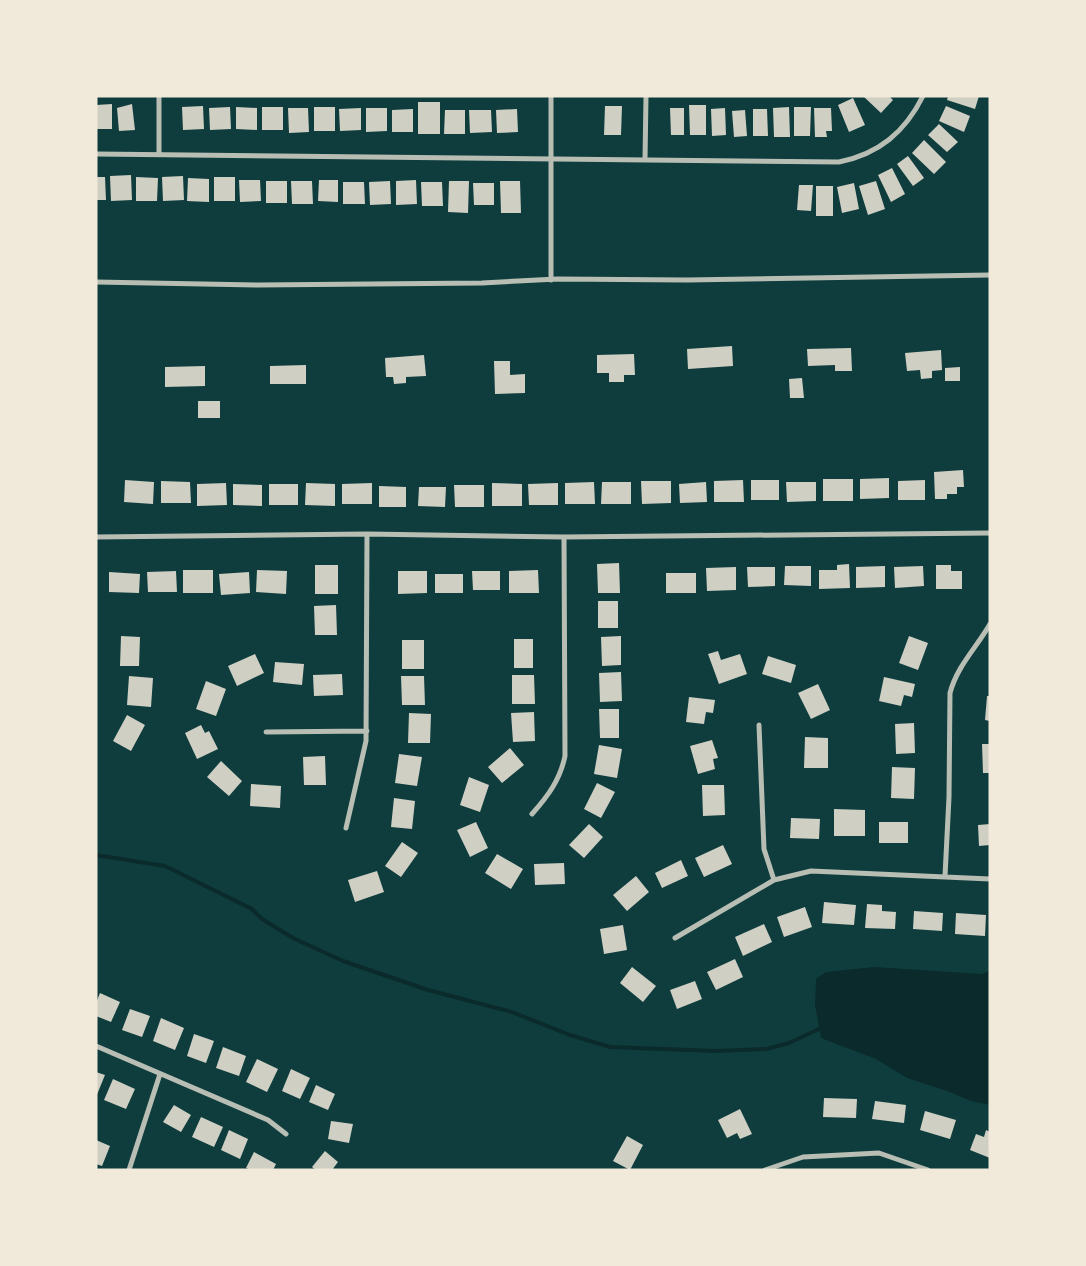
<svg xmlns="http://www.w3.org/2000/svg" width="1086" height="1266" font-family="Manrope,sans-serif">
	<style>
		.water { fill: #0a2a2b }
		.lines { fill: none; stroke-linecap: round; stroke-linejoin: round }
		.stream { stroke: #0a2a2b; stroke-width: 4 }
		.building { fill: #cfcfc3 }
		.minor { stroke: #b8beb3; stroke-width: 5 }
	</style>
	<rect width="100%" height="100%" fill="#0f3d3e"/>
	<path class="water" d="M874,967l107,7 9,-3v134l-19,-4 -24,-10 -40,-13 -31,-19 -55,-21 -6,-33 1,-26 10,-7z"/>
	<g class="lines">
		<path class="stream" d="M96,855l69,11 87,43 10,10 31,19 50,23 85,29 84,22 58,23 40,12 106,4 50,-2 23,-6 30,-14"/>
	</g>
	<path class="building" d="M863,96h26l4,4 -12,13z
		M948,96h31l-4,13 -28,-9z
		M853,98l12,27 -16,7 -11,-27z
		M418,102h22v32h-22z
		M112,104v25h-16v-24z
		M132,104l3,26 -16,1 -2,-23z
		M689,105h17v30h-16z
		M203,106l1,23 -21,1 -1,-23z
		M605,106h17l-1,29h-17z
		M946,106l24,10 -6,16 -25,-11z
		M230,107l1,22 -21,1 -1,-22z
		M236,107l21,1v22l-21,-1z
		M262,107h21v23h-21z
		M314,107h21v24h-21z
		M789,107l1,30h-16l-1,-29z
		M794,107h17l-1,29h-16z
		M288,108h20l1,24 -20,1z
		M361,108v22l-21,1 -1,-22z
		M366,108h21v23l-21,1z
		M670,108h14v27h-13z
		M725,108l1,27 -14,1 -1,-27z
		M814,108h17l1,23h-6l1,6h-12z
		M413,109v23h-21v-22z
		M517,109l1,23 -21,1 -1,-23z
		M753,109h14l1,27h-15z
		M445,110h20v24h-21z
		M469,110h22l1,22 -22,1z
		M745,110l2,26 -13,1 -2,-26z
		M939,124l19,18 -11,10 -19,-17z
		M924,140l22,22 -12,12 -22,-21z
		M908,156l16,22 -11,8 -16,-22z
		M892,168l13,26 -14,8 -13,-27z
		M131,175l1,25 -21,1 -1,-25z
		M183,176l1,24 -21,1 -1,-24z
		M96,177h9l1,23h-10z
		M136,177l22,1 -1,23h-21z
		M214,177h21v24h-21z
		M188,178l21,1v23l-22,-1z
		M239,180h21l1,21 -21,1z
		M319,180h19v22l-20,-1z
		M416,180l1,24 -21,1v-24z
		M266,181h21v22h-21z
		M291,181h21l1,23h-21z
		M390,181l1,23 -21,1 -1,-23z
		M449,181h20l-1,32 -20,-1z
		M500,181h20l1,32h-20z
		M876,181l9,28 -17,6 -9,-29z
		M343,182h21l1,22h-22z
		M421,182h21l1,24h-21z
		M473,183h21v22h-20z
		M854,183l5,26 -17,4 -5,-26z
		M799,185h14l-2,26 -14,-1z
		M816,186h17v30h-17z
		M732,346l1,20 -45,3 -1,-20z
		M851,348l1,23h-17v-6l-27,1 -1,-17z
		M941,350l1,20 -10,1v7l-11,1 -1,-9 -13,1 -2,-18z
		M634,354l1,21h-11v7h-15v-9h-12v-18z
		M424,355l2,21 -20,1v6l-12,1 -1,-7h-7l-1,-19z
		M494,361h16v14l15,-1v19l-30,1z
		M306,365v19h-36v-18z
		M205,366v20l-40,1v-20z
		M960,367v14h-15v-13z
		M802,378l2,20h-14l-1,-19z
		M198,401h22v17h-22z
		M963,470l1,17h-7v7h-10v5h-12l-1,-27z
		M889,478v20l-29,1v-20z
		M823,479h30v22h-30z
		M125,480l29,2 -1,22 -29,-2z
		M743,480l1,22h-30v-21z
		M751,480h28v20h-28z
		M925,480v20h-27v-19z
		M161,481l29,1 1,21h-30z
		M641,481h30v22l-29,1z
		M594,482l1,22h-30v-21z
		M602,482h29v22h-30z
		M706,482l1,20 -27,1 -1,-19z
		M786,482h30v19l-29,1z
		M226,483l1,22 -30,1v-22z
		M306,483l29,1v22l-30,-1z
		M372,483v21h-30v-20z
		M492,483l30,1v22h-30z
		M558,483v22h-29l-1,-21z
		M233,484l29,1v21l-29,-1z
		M269,484h29v21h-29z
		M454,485h30v22h-29z
		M379,486l27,1v20h-27z
		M419,487h27l-1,20 -27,-1z
		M619,563l1,30h-22l-1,-29z
		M849,564l1,24 -31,1v-19h18v-5z
		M315,565h23v29h-23z
		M936,565h15v6h11v18h-26z
		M785,566h26v20l-27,-1z
		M885,566v21l-29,1v-21z
		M923,566l1,20 -29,2 -1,-21z
		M736,567v23l-29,1 -1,-23z
		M747,567h28v19l-27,1z
		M183,570h30v23h-30z
		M257,570l30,1 -1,23 -30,-2z
		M538,570l1,23h-30v-22z
		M176,571l1,21h-29l-1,-20z
		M398,571h29v22l-29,1z
		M472,571h28v19h-27z
		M109,572l31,2 -1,19 -30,-1z
		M249,572l1,21 -29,2 -2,-21z
		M666,573h30v20h-30z
		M435,574h28v19h-28z
		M598,601h20v27h-20z
		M336,605l1,30h-22l-1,-29z
		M121,636l19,1 -1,29h-19z
		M621,636v29l-19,1 -1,-29z
		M909,636l19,7 -10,27 -19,-7z
		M514,639h19v29h-19z
		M402,640h22v29h-22z
		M718,651l3,9 19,-6 7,20 -28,10 -11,-30z
		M255,654l9,19 -27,13 -9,-20z
		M768,656l28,9 -5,18 -29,-9z
		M275,662l29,2 -2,21 -29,-3z
		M621,672l1,29 -22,1 -1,-29z
		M342,674l1,21 -29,1 -1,-21z
		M512,675h22l1,29h-23z
		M129,676l24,2 -2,29 -24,-2z
		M401,676h23l1,29h-23z
		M884,677l31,7 -3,13 -8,-2 -3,11 -22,-5z
		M206,681l20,8 -10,27 -20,-7z
		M818,684l12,26 -19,9 -13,-26z
		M987,696h3v25l-5,-1z
		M689,697l26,3 -2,13 -7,-1 -2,12 -18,-2z
		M599,709h20v29h-19z
		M534,712l1,29 -22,1 -2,-29z
		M409,713l22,1 -1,29h-22z
		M127,715l18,10 -14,26 -18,-10z
		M914,723l1,30 -19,1 -1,-30z
		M201,725l4,8 4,-2 9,18 -21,10 -12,-26z
		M805,737l23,1v30h-24z
		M712,740l6,18 -5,1 2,10 -17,5 -8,-28z
		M982,744h8v29h-7z
		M599,745l23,4 -5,29 -23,-4z
		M510,748l14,17 -22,18 -14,-16z
		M399,754l23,3 -5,29 -22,-3z
		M325,756l1,29h-22l-1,-28z
		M221,761l21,20 -13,15 -22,-19z
		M892,767l23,1 -1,31 -23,-1z
		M469,777l20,8 -9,27 -20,-7z
		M597,783l18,9 -14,26 -17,-9z
		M251,784l30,2 -1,22 -30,-2z
		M702,785h22l1,30 -22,1z
		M394,798l21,3 -3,28 -21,-2z
		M834,809l31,1v26h-31z
		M791,818l29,1 -1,20 -29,-1z
		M476,822l12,26 -18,9 -13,-27z
		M879,822h29v21h-29z
		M589,824l14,13 -19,21 -15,-13z
		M990,824v21l-11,1 -1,-21z
		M402,842l16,11 -17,24 -16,-11z
		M723,845l9,19 -28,13 -9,-19z
		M497,854l26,15 -12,20 -26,-16z
		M681,860l7,16 -26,12 -7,-15z
		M564,863l1,21 -30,1 -1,-21z
		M377,871l7,21 -29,10 -7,-22z
		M636,876l13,16 -22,19 -14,-16z
		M824,902l32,3 -2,20 -32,-2z
		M867,904l15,1v6l14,1 -1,17 -30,-1z
		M805,907l7,20 -28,10 -7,-20z
		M914,911l29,2 -1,18 -29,-2z
		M956,913l30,2 -1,21 -30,-2z
		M764,924l8,18 -29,14 -8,-19z
		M623,925l4,25 -23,4 -4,-25z
		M735,959l8,18 -27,13 -9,-18z
		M632,967l24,19 -13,16 -23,-19z
		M695,981l7,18 -25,10 -7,-19z
		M100,993l20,9 -9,20 -15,-6v-13z
		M130,1009l20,7 -8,21 -20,-7z
		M161,1018l23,10 -9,22 -22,-9z
		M194,1034l20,7 -8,22 -19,-7z
		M223,1047l23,9 -7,20 -23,-8z
		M257,1059l21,10 -11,23 -21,-10z
		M291,1069l19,9 -10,21 -18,-8z
		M96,1072l9,3 -9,22z
		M113,1079l22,10 -9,20 -22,-9z
		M316,1085l19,9 -7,16 -19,-8z
		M824,1098l33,1 -1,19 -33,-1z
		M875,1101l31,4 -2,18 -32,-4z
		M174,1105l17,10 -10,17 -18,-10z
		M740,1109l12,25 -12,5 -3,-6 -10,5 -9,-18z
		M925,1111l31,9 -6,19 -30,-9z
		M201,1117l22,10 -9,20 -22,-10z
		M331,1121l22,3 -4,19 -21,-4z
		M229,1130l19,9 -8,20 -19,-9z
		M986,1130l4,2v26l-20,-8 6,-16 8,3z
		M627,1136l16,9 -13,25 -17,-9z
		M96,1140l14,6 -8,20 -6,-2z
		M325,1151l13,11 -6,8h-16l-4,-3z
		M254,1152l22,12 -3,6h-22l-5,-2z"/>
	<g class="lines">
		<path class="minor" d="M551,96v184
			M96,154l743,8c40,-8 66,-30 84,-66
			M159,154v-58
			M645,160l1,-64
			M96,282l163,3 223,-2 75,-4 130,1 303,-5
			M96,537l271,-3 197,3 426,-4
			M759,725l5,124 10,31
			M266,732l101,-1
			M532,814c16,-18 28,-34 33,-58l-1,-219
			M346,828l20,-87 1,-207
			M945,876l4,-79 1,-104c7,-27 27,-46 40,-69
			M675,938l99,-58 37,-9 179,8
			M96,1046l172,74 18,14
			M129,1170l31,-96
			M765,1170l38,-13 76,-4 49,17"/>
	</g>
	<rect width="1086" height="1266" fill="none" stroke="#f1e9da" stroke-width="195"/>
</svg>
